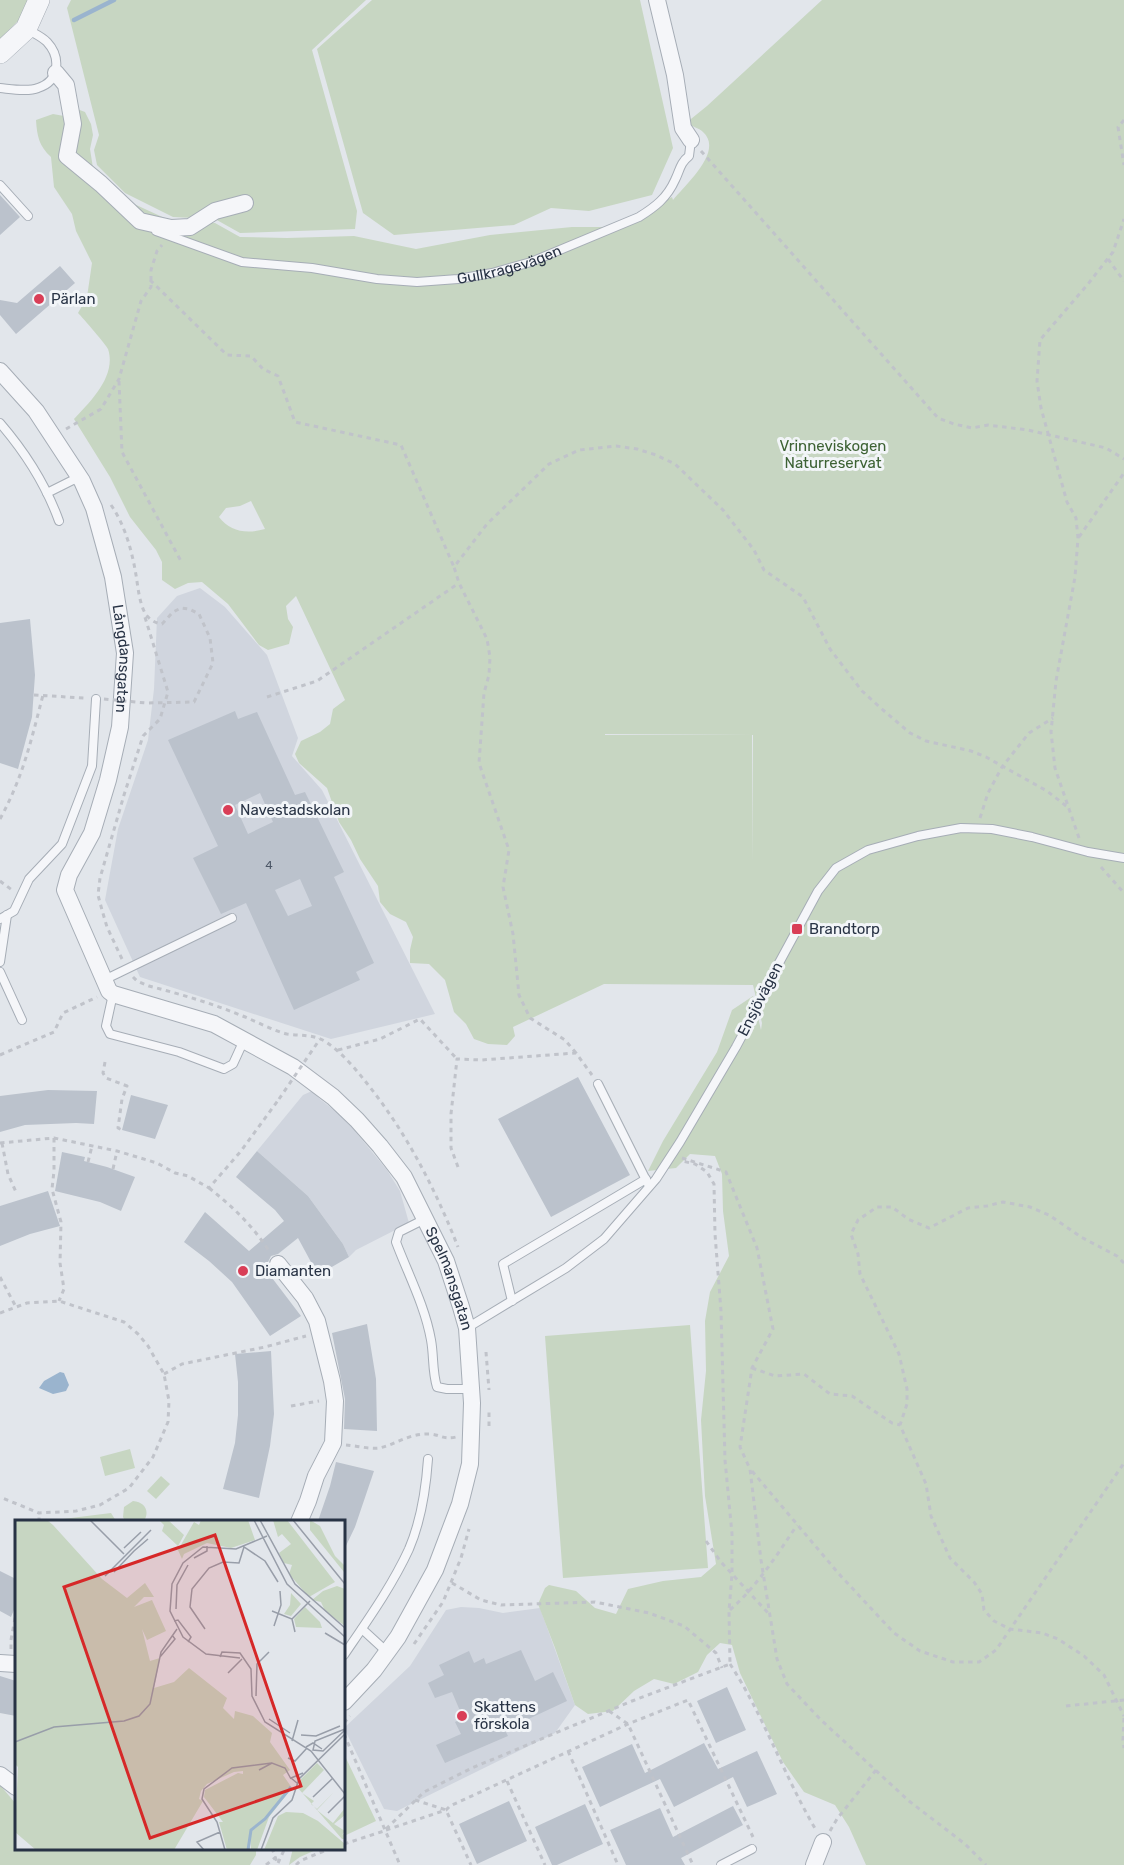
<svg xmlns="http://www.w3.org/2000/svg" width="1124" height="1865" font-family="Rubik,sans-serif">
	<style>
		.built { fill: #d0d5de }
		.green { fill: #c7d6c2; fill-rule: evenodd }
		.water { fill: #9ab4ce }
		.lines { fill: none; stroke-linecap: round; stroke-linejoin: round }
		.stream { stroke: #9ab4ce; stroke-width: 4.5 }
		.building { fill: #bbc2cc; fill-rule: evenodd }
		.service-casing { stroke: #a6adb6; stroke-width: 10 }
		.minor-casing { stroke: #a6adb6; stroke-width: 18 }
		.tertiary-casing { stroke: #a6adb6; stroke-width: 22 }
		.path { stroke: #c0c3ca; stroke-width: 3; stroke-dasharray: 4.5 4.5; stroke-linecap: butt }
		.service { stroke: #f5f6f9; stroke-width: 8 }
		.minor { stroke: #f5f6f9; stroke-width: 16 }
		.tertiary { stroke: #f5f6f9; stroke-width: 21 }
		.path-bridge { stroke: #c0c3ca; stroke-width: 3; stroke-dasharray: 4.5 4.5; stroke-linecap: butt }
		.poi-dot { fill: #d93e57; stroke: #f2f5f8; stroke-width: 2 }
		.labels { text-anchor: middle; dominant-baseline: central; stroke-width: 6; stroke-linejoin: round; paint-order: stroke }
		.number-label { font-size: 12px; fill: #4d5767 }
		.street-label { font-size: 15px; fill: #283345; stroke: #f2f5f8 }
		.poi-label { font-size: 15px; fill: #283345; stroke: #f2f5f8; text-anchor: start }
		.park-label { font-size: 15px; fill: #3d6234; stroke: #f2f5f8 }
		.inset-river { fill: none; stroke: #9ab4ce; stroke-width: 3 }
		.inset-road { fill: none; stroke: #989ea9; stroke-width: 1.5 }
		.view { fill: #d62828; fill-opacity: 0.15; stroke: #d62828; stroke-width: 3 }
		.inset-edge { fill: none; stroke: #283345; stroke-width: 3 }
	</style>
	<rect width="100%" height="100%" fill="#e2e6eb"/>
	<path class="built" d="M200,588l25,19 42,48 31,83 -6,18 30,34 113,224 -104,25 -191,-62 -35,-77 13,-71 30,-89 6,-51 3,-71 20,-22z
		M312,1091l9,9 23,18 43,52 13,21 9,32 -53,27 -7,7 -6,-13 -35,-48 -51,-45 46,-56z
		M461,1607l18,1 24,5 37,-5 35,97 -20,28 -158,78 -13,-2 -40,-81 66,-62 36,-56z"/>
	<path class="green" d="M0,0h29l-9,19 -20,20z
		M71,0h295l-54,50 45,161 -2,18 -115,4 -25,-14 -42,-2 -48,-24 -28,-28 -3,-15 5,-15 -32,-127z
		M372,0h268l33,148 -21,47 -63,16 -38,-3 -37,17 -120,10 -31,-22 -46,-164z
		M822,0h302v1865h-258l-17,-38 -14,-22 -31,-13 -21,-30 -43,-89 -8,-28 -12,-2 -13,12 -9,17 -24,12 -20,-5 -20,12 -21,20 -25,3 -13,-9 -20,-57 -17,-44 7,-16 4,-3 27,6 19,17 21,6 12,-25 35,-8 38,-4 15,-13 -11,-68 -4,-76 5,-49 -1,-50 5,-29 19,-36 -6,-45 -1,-37 -7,-18 -25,-2 -14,14 -28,3 15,-30 54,-89 15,-42 21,-14 8,34 1,-7 -9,-38 -149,-1 -91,43 2,9 -8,9 -19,-1 -14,-5 -8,-15 -12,-12 -9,-32 -16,-16 -19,-1v-13l3,-13 -7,-15 -16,-8 -10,-12 -2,-16 -18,-27 -9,-19 -12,-18 -12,-34 -28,-25 -4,-9 6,-13 19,-9 10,-8 3,-15 12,-9 -49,-104 -10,10 2,13 5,8 -4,17 -21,6 -9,-5 -31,-41 -26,-22 -14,1 -13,6 -13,-9v-18l-6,-12 -26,-33 -20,-40 -36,-58c16,-17 43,-43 34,-70 -1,-3 -25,-31 -30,-36l9,-16 5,-34 -16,-32 -4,-17 -18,-27 -3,-30c-12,-11 -14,-21 -15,-37l17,-6 11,2 13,-7 8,3 6,12 2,11 -3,14 3,19 28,30 50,23 44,2 25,14 47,1 67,-2 62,13 74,-14 82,-8h48l52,-30 1,3c13,-16 51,-49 30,-68 -4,-4 -12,-6 -17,-9l21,-17zM251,501l14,28c-18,5 -35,3 -46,-12l7,-9 14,-2zM605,734l148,1v127l-1,-127h-147z
		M690,1325l18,243 -145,10 -18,-242z
		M130,1449l5,19 -30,8 -5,-19z
		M161,1476l9,8 -14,15 -9,-8z
		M133,1501c12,1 17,10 11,20h-19l-2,-4 1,-10z
		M111,1513l5,8h-61v-1z
		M344,1754l32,67 -32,15z
		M0,1785l16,19v44l243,1 -3,1v5l-6,10h-250z
		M293,1848h25v1l-18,8 -11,8z"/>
	<path class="water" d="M60,1372l4,1 5,12 -3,6 -13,3 -14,-6 5,-7z"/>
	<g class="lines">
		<path class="stream" d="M74,20l40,-20"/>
	</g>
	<path class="building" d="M0,195l20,22 -20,18z
		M60,266l15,17 -59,51 -16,-19v-15l17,3z
		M30,619l5,56 -3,42 -14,52 -18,-6v-140z
		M235,711l3,8 19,-7 38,83 10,-3 39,80 -10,5 40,86 -18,9 4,8 -66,30 -48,-107 -25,11 -28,-56 25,-12 -50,-106zM260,793l13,29 -25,12 -13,-29zM300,879l12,27 -24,10 -13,-26z
		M578,1077l52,98 -79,42 -53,-98z
		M48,1090l49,1 -3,33 -18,-1 -51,2 -25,7v-36z
		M131,1095l37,10 -13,34 -33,-9z
		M257,1151l51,45 35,48 6,13 -31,18 -20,-37 -20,16 -7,2 -3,6 -5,4 38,50 -31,20 -38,-54 -23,-21 -25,-19 21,-30 44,39 35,-30 -9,-11 -39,-33z
		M62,1152l23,5 -1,4 23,6 28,10 -14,34 -21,-9 -45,-11z
		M48,1191l12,35 -30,8 -30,12v-40z
		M367,1324l9,55 1,52 -33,-2 1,-30 -13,-66z
		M271,1351l3,63 -4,32 -11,52 -36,-9 12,-46 3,-28v-33l-3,-28z
		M336,1462l38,9 -19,56 -11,23v-29h-26l12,-35z
		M0,1571l16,8v26l-5,12 -11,-6z
		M521,1650l14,31 18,-9 14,29 -62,29 3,6 -63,27 -9,-18 25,-11 -6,-12 8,-4 -11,-26 -17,6 -7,-15 16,-8 -5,-10 30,-14 5,12 10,-5 2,6z
		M0,1676l16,5v35l-16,-3z
		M727,1687l19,43 -30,13 -19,-42z
		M704,1743l14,26 39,-18 20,43 -30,13 -14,-30 -59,30 -14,-28 -60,28 -18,-40 50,-23 13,29z
		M509,1801l18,40 -50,23 -18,-40z
		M585,1804l18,40 -46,21h-5l-17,-38z
		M733,1806l10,19 -62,33 4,7h-59l-16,-35 50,-22 13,29z"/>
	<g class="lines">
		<g class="service-casing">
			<g id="service">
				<path d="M0,88c11,1 28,4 38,0 22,-7 23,-31 9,-46 -6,-6 -14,-9 -20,-13"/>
				<path d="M0,185l28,31"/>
				<path id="s1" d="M156,231l86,31 70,6 65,11 40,3 41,-3 34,-6 39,-11 108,-45c16,-10 28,-19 36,-37 5,-10 5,-17 14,-24l2,-16"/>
				<path d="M0,423c25,29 46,62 59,98"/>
				<path d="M47,493l32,-16"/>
				<path d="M0,919l14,-8 15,-32 33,-35 30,-78 4,-67"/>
				<path d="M0,962l7,-47"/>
				<path d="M0,972l22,48"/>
				<path d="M104,980l128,-62"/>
				<path d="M113,994l-7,32 4,8 69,18 45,17 9,-5 11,-24"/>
				<path d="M598,1084l50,100"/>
				<path d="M425,1219l-26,13 -3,10c12,32 29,64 35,98 3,16 1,31 6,47l10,2h24"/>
				<path d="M512,1301l-9,-37 143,-85"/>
				<path d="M467,1328l99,-60 38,-29 52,-60 24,-37 56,-95 23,-43 14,-30 45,-83 18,-23 32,-18 50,-14 43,-8 31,1 40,8 56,15 36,6"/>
				<path d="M362,1629l25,23"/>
				<path d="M344,1655c23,-34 48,-69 65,-106 12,-28 17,-61 19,-90"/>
				<path d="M721,1865l31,-16"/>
			</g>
		</g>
		<g class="minor-casing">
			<g id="minor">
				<path d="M657,0l18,75 8,53 8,12"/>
				<path d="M56,73l10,12 7,39 -6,32 34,28 39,37 31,7 19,-1 25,-16 30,-8"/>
				<path id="s2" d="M0,371l36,40 46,70 12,27 19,69 12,76 -5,74 -12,53 -16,53 -23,42 -4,15 44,101 4,3 101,30 79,43 40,30 24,23 23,26 24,31 42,84 15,46 6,21 5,75 -2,61 -10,40 -25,66 -37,67 -24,33 -30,32"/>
				<path d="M278,1264l27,34 12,23 15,60 3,20 -2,42 -17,33 -8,25 -9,21"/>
				<path d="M0,1663l16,1"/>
				<path d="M0,1775l16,12"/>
				<path d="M814,1865l9,-23"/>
			</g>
		</g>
		<g class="tertiary-casing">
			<path id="tertiary" d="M0,53l26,-24 13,-29"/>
		</g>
		<path class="path" d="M1124,120l-6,7 6,38
			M701,151l237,267 16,6 18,4 16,-3 40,5 78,18 18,11
			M1108,259l16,22
			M150,280l77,75 24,1 12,13 15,7 17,46 106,23 53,122
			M119,381l3,71 60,111
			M66,429l35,-20 18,-30 22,-78 10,-14v-17l6,-19 5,-6
			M111,505c14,20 21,46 25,70 2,12 3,25 8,36 3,7 10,12 18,13l11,-12 8,-4 8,1 10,5 11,24 3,25 -19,39 -48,1
			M1079,537l45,-64
			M34,695l50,3
			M267,697l50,-16 142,-98
			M980,818l8,-25 14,-26 27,-34 24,-15
			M0,819c23,-42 31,-78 43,-124
			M1079,838l-24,-70 -4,-36 5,-51 19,-104 3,-39 -2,-20 -9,-16 -26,-94 -4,-27 3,-41 48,-56 25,-32 11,-33
			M1101,867l23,26
			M0,881l12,9
			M122,959l-15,-32 -5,-17 -4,-15 2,-17 24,-83 19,-59 17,-17 8,-27 -24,-78
			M133,977l4,4 12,5c31,8 62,17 91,29 16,6 31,15 47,19 14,2 27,0 39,8 15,10 28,25 39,39 40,49 70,107 93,166
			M338,1050l42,-11 40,-20 37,40
			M576,1053l-11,-13 -35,-22 -11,-23 -6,-61 -10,-47 6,-37 -30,-87 5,-70 5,-18 1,-18 -3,-18 -28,-56 -5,-16 33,-43 62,-60 30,-14 37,-4 21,3 19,6 19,9 48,46 31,40 10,20 39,27 27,52 32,42 21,19 27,23 16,8 45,10 15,6 61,34 23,18
			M0,1055l54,-23 9,-19 34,-16
			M105,1062l-2,11 3,5 21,8 -5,13 -4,29 4,2
			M54,1138v33l-2,18 9,33 -1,41 4,26 -5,12
			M0,1143l54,-5 63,13 40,12 18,10 13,3 21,12 32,-37 38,-52
			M2,1143l6,31 8,18
			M682,1158l44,14 31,76 16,81 -21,39 -12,79 10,22 11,91 16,99 10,25 34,36 88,81 56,43 21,21
			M88,1162l4,-16
			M458,1167l-7,-19v-34l6,-55 24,1 95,-7 16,22
			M113,1169l4,-18
			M209,1188c23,18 44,38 60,63
			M1124,1263l-7,-7 -36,-19 -32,-22 -19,-8 -27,-5 -16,4 -19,2 -39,20 -21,-9 -16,-12h-15l-19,13 -7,14 7,20 2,20 39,80 8,35v15l-7,21 26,59 5,32 19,42 24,24 8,12 2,16 10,11 16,8 32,4 16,6 26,17 20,19 20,41
			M0,1277l16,30
			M0,1313l27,-10 32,-2 65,21 14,12 10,12 16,28 5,27 -1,21 -15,35 -24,31 -29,17 -24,6 -37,2 -39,-16
			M486,1352l3,38
			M752,1368l23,8 29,-2 26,20 22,2 40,27 8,2
			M164,1374l18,-10 83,-17 41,-11
			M291,1406l28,-5
			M489,1426v-18
			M346,1445c11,1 23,4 33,3 16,-3 30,-15 50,-14 10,0 14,6 27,3
			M752,1471l87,103 55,59 26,18 33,11h26l17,-12 128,-187
			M39,1522v-9
			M706,1541l15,21 48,52
			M452,1583l29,17 20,5 94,-3 54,11 35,13 32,27 6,15
			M730,1610c28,-25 47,-55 67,-85
			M414,1644l29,-42 18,-44 8,-29
			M11,1649v-9l5,-27
			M730,1664c34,52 54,112 86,166
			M1066,1706l58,-6
			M609,1711l19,13 65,141
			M1124,1718l-1,22 1,8
			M344,1723l6,-7
			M344,1734l56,131
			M568,1751l50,114
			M507,1781l38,84
			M415,1800l31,10 25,55
			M386,1830l60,-20 4,-4 178,-82 60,-24 65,137
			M830,1831l7,-12 39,-49
			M344,1844l40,-13 40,-39 48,-24 160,-67 98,-37 -1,-53 3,-37v-40l-7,-74 -4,-149 -6,-77 -1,-50 -7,-12 -12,-8 -13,-3
			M272,1848l6,17
			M278,1863l7,-15
			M266,1865l10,-8
			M296,1865l4,-4 31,-13"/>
		<use href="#service" class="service"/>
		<use href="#minor" class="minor"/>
		<use href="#tertiary" class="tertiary"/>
		<path class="path-bridge" d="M104,699l42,4
			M279,1099l41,-60"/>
	</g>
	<g class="poi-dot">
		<circle cx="39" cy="299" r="6"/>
		<circle cx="228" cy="810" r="6"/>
		<rect x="791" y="923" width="12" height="12" rx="3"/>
		<circle cx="243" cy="1271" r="6"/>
		<circle cx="462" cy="1716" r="6"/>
	</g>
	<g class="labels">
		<g class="number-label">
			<text x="269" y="865">4</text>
		</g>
		<g class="street-label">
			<text stroke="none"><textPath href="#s1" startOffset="362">Gullkragevägen</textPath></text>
			<text stroke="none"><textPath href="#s2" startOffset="321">Långdansgatan</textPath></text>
			<text transform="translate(760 999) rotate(-63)">Ensjövägen</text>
			<text stroke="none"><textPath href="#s2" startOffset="1142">Spelmansgatan</textPath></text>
		</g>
		<g class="poi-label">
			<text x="51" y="299">Pärlan</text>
			<text x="240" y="810">Navestadskolan</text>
			<text x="809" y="929">Brandtorp</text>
			<text x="255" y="1271">Diamanten</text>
			<text x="474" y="1707">Skattens<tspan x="474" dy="17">förskola</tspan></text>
		</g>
		<g class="park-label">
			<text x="833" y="446">Vrinneviskogen<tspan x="833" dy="17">Naturreservat</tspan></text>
		</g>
	</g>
	<g transform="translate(15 1520)">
		<rect width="330" height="330" fill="#e2e6eb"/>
		<path d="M0,0h32l6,5 49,54 25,19 18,-15 9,14h-10l-10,10 18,-7 14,31 -19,9 -5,-11 8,32 10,-3 -6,30 20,-6 15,-14 38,30 -4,10 11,11 1,-8 18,5 19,17 -2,9 20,28 -7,5 9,13 -23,29 -12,33h-6v-18l-1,18h-23l-8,-28h4l-19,-25 1,-7 33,-17 5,1v-3l-9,1 -27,12 -6,7 -2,8 4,2 -29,49h-138l-21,-18 3,-65 -3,-3zM144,0h9l16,15 -6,11 -16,-15 2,-6zM186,0h47l7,20 -24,8 -24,-5 -23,11 -2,5 -4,-9 16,-28 5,3zM258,0h14l48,62 -26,15 -20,-23 3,-9 -8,-2 -5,-10 12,-9 -9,-10 -4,3zM295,0l10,6 15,30 9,9v7l-34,-42zM322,66l8,3v37l-20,-15 -4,-9 -9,-2 11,-9zM276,73l10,11 -10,12 -7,-2 6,-9zM290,87l15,15 2,6 -26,-1 -2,-8zM302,243l7,7 -22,23 12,8 -3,3 6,5 17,-17 -17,18 16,13 12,-15v7l-11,9 11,7 -3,4 3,-2v6h-3l-44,-51 3,-9zM271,292l17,1 15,8 27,23v6h-81l14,-34z" fill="#c7d6c2"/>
		<path class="inset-river" d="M233,330l3,-20 14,-11 26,-32"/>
		<path class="inset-road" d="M75,0l34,34M239,0l33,64 58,53M245,0l35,64 50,44M278,0l52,64M109,28l17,-16M119,31l14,-12M179,38l13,-7v-5M99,52l20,-21M90,56l46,-46M161,89l1,-24 11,-20M257,91l20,8 3,13M277,99l18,-18M159,101l4,-1 13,17 -3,5M259,106l7,-21 -1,-14M190,109l-15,-22 2,-18 17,-21 14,-6 16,1 5,-16 21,14 13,21M310,113l20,12M145,137l15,-18 -3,-4M205,137l2,-5 18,1 11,16 1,27 13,26 46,29 34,43M225,138l-34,-4 -23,-17 -13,-26 2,-27 11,-21 20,-16 33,2 31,-13M213,153l14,-14M241,176l1,-32 12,-12M254,199l21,14M330,209l-30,12 -2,9 10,1 22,-21M286,215l15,1 24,-10M277,221l6,-21M0,222l39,-15 70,-6 15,-5 11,-12 11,-52 16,-23M291,227l7,-4 9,6M273,238l7,3 12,-13M244,250l13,-7 13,5 6,11M282,263l-6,-5 12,-5M298,277l20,-19M313,293l17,-17M189,330l-7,-8 23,-10M210,330l-8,-28 -15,-23 2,-10 28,-21 40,-5M246,330l12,-32 19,-18 7,-21 46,-45"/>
		<path class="view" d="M200,15l86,251 -151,52 -86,-251z"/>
		<rect width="330" height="330" class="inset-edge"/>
	</g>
</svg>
